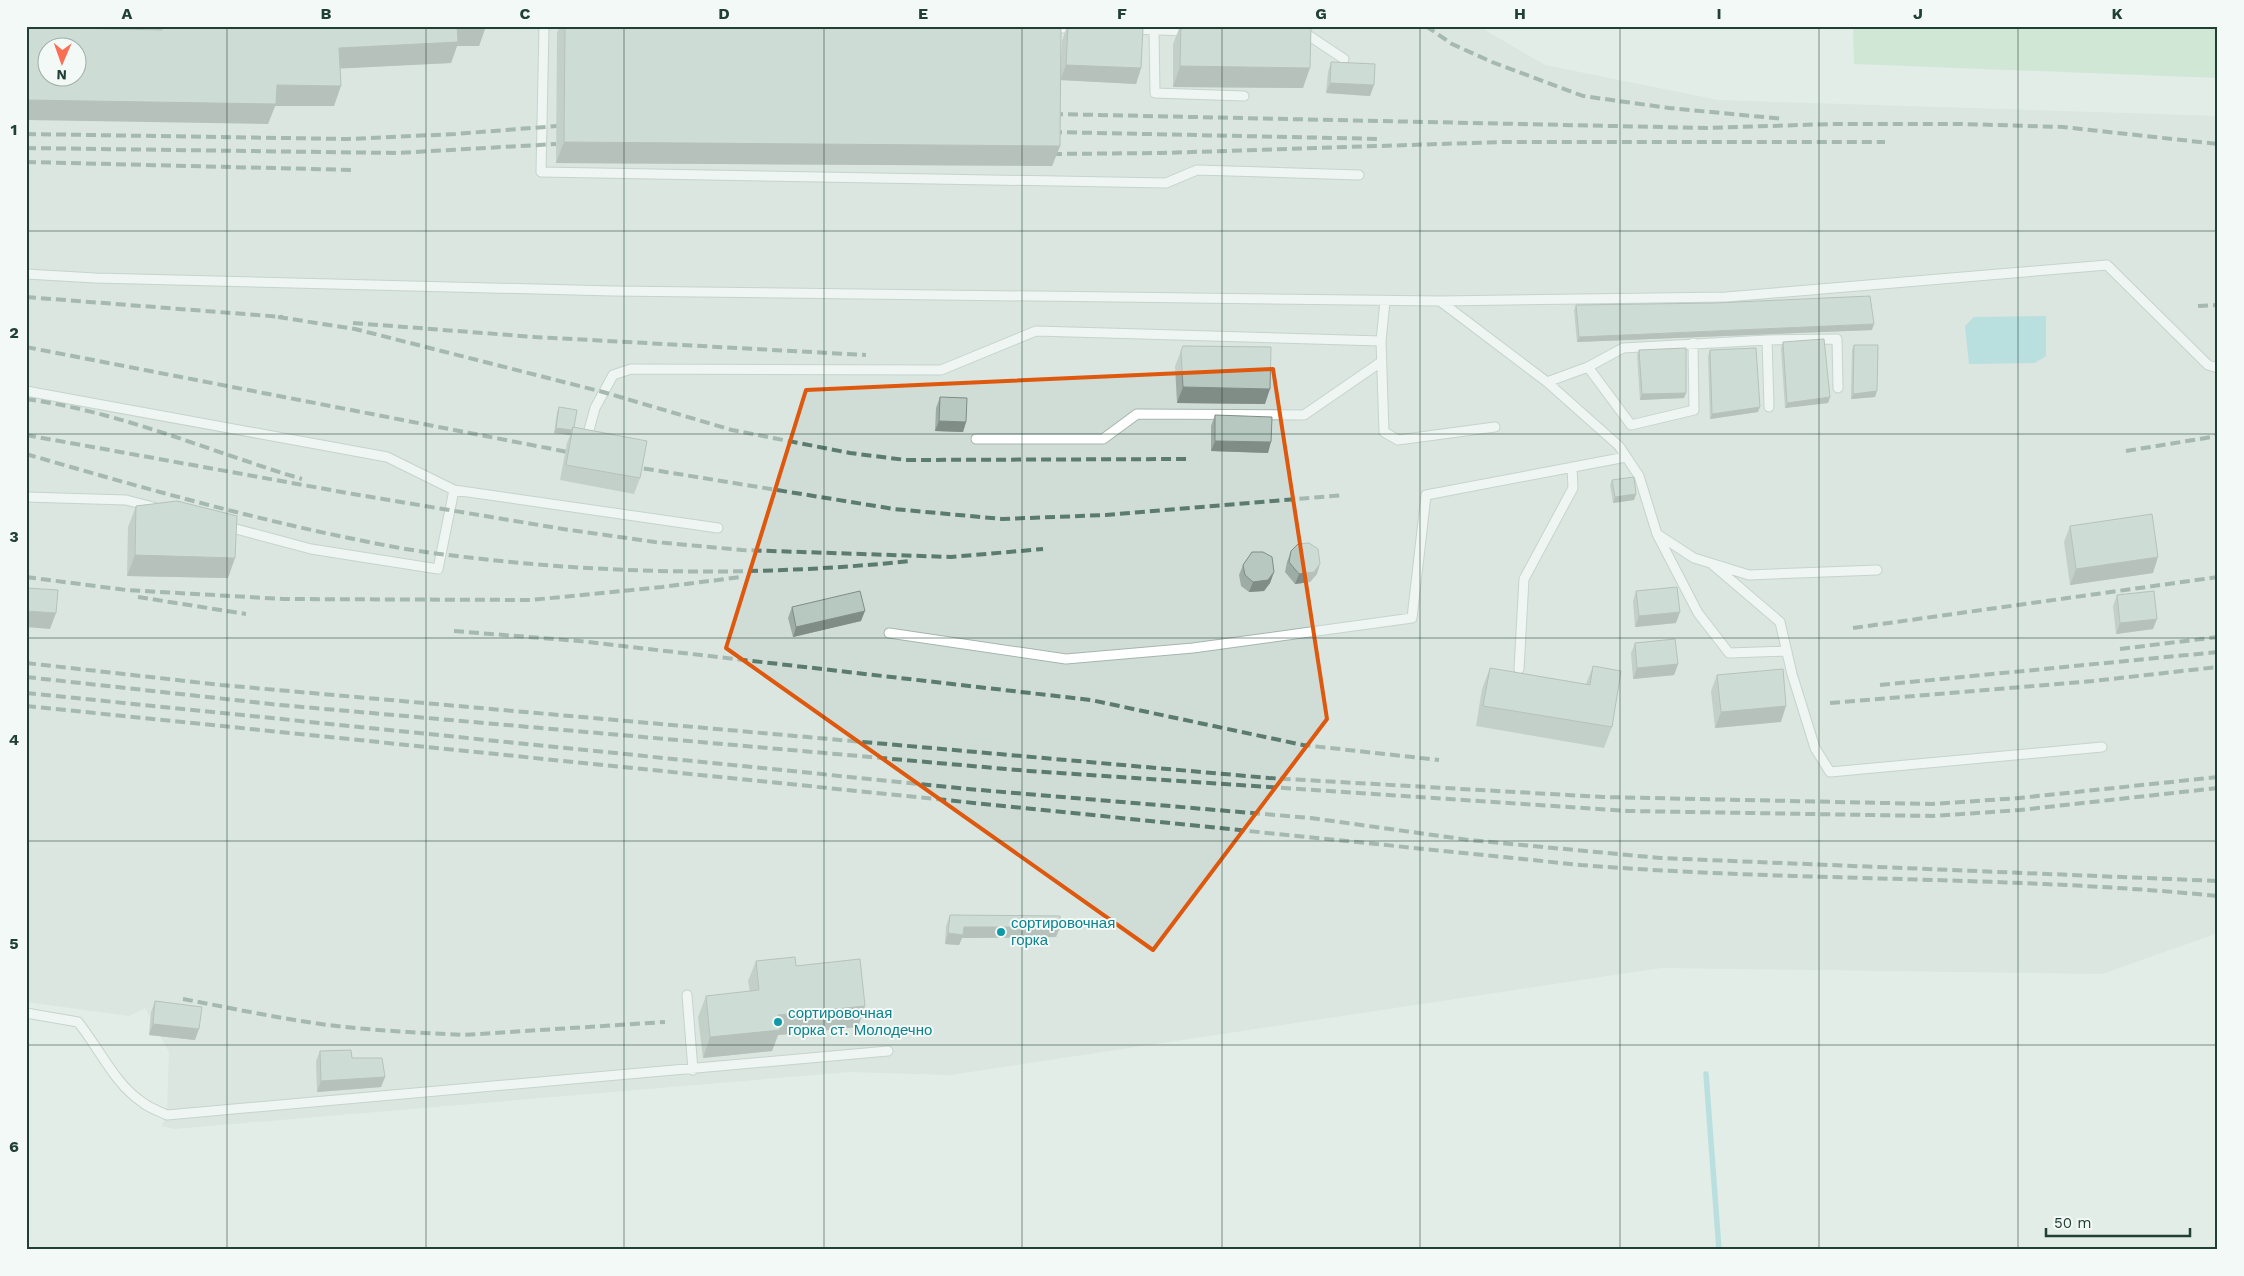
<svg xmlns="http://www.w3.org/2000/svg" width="2244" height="1276" font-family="'Work Sans',sans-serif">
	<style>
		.built { fill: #d0ddd6; fill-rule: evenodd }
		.green { fill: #bae0c1 }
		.water { fill: #87d0d5 }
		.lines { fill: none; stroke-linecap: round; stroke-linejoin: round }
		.stream { stroke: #87d0d5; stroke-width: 5.5 }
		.lane-casing { stroke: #a4b6ae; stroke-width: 11 }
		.lane { stroke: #fff; stroke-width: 9 }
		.rail { stroke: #5b7b70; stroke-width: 4; stroke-dasharray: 10 5; stroke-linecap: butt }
		.wall { fill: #9daca5 }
		.shaded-wall { fill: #808c86 }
		.building { fill: #b7c8c0; stroke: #808c86; fill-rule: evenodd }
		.marked { fill: none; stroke: #de580e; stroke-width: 4; stroke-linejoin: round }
		.grid { fill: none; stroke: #214035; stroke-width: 1; stroke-opacity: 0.55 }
		.culture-dot { fill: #0f9aa8; stroke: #f3f9f6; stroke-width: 2 }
		.labels { text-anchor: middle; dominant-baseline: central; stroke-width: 4; stroke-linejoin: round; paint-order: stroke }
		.culture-label { font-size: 15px; fill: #0d838f; stroke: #f3f9f6; text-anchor: start }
		.neatline { fill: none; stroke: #214035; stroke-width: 2 }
		.grid-label { font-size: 16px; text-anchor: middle; font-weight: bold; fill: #214035 }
	</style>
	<rect width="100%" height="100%" fill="#e2ede7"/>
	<path class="built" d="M26,26h1452l67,39 173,35 500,16v817l-116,41 -441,-6 -711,107 -101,-3 -675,57 -12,-3 5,-12 2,-62 -24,-44 -16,8 -103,-14zM48,48h30v30h-30z"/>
	<path class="green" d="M1853,26h365v52l-364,-14z"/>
	<path class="water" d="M2046,316v40l-11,7 -66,1 -4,-38 9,-9z"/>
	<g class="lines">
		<path class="stream" d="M1706,1074l13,176"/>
		<g class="lane-casing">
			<path id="lane" d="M544,26l-3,146 625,11 31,-13 162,5
				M1056,28h22
				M1131,29l57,2
				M1154,30l1,63 89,3
				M1301,33h4l39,26
				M26,274l69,4 518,13 827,10 107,81 41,-15 35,-19 144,-8 70,-1 1,49
				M1440,301l286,-4 381,-32 101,100 10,3
				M1767,340l2,67
				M1381,341l3,91 14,8 97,-13
				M1588,367l43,58 63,-15 -1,-67
				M1547,382l72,64 20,30 18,58 37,24 55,17 128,-5
				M26,391l361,66 67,33 264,38
				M976,439h127l34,-25 167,1 77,-53
				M586,441l9,-33 18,-33 18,-6 310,1 95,-39 345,10 4,-40
				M26,497l100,3 31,8
				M225,526l86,23 127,20 16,-79
				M1658,536l40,77 31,40 58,-2
				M1712,564l68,58 12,52 23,74 15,24 272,-25
				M889,633l177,26 127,-11 219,-30 14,-123 200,-38
				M1519,669l5,-90 49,-91 -1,-21
				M687,995l6,75
				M26,1013l52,9c21,26 36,61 64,80 7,6 17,9 25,13l721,-64"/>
		</g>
		<use href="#lane" class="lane"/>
		<path class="rail" d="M1426,26l26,18 40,18 91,34 86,12 115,11
			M1053,114l654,14 125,-4h130l101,3 155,17
			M1052,132l330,7
			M26,134l322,5 107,-5 102,-8
			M26,148l370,5 160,-9
			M1052,154l110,-1 340,-11h383
			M26,162l327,8
			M26,297l257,20
			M2198,306l20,-1
			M278,317l77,12 248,63 129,38 118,23 56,7 281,-1
			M353,323l182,14 331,18
			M26,347l552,107
			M26,399c96,13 185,53 276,80
			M26,435l327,59 210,35 92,13 87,8 209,7 92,-8
			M2126,451l92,-15
			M26,454c120,35 241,69 363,92 37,7 75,11 112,15 136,14 274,14 410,0
			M629,466l265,43 108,10 104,-4 238,-20
			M26,577l100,13 157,9 248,1 131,-13 79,-10
			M138,597l108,17
			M1853,628l365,-51
			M454,631l125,10 512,59 212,45 136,15
			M2120,649l98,-12
			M26,663l195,22 1048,93 334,19 329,7 87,-6 199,-21
			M26,677l254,28 749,66 599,40 305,5 87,-6 198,-22
			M1880,685l338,-33
			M26,693l942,96 343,29 158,22 191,18 558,23
			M1830,703l263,-22 125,-14
			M26,706l1555,159c212,17 425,10 637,31
			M183,999c53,10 107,22 162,28 39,4 79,6 118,8l202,-13"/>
	</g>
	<path class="wall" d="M153,26h333l-7,20h-22l-6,17 -111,5 -6,38h-59l-7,18 -115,-95z
		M560,26h501l-1,120 -8,20 -496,-3 1,-130z
		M1067,26l74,42 -5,16 -76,-4 2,-39z
		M1180,26h131l-8,62 -130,-1v-43z
		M1331,62l39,34 -44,-3 2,-21z
		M1576,305l296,25 -295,12 -3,-32z
		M1783,342l47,55 -2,6 -43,5 -4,-60z
		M1854,345l21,52 -24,2 1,-49z
		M1639,350l45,48 -44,2 -3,-45z
		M1710,350l48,62 -48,7 -2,-63z
		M1181,351l84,53 -88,-1 -2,-37z
		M940,397l26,25 -3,10 -28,-1 1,-23z
		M559,407l15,21 66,50 -6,16 -74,-14 7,-37 3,-8 -16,-2 3,-21z
		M1215,415l53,38 -57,-2v-25z
		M1612,480l24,14 -2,6 -21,3 -3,-18z
		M136,506l92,72 -101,-2 1,-49z
		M2070,526l83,47 -83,12 -6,-43z
		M1291,551l26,23 -7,8 -15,2 -10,-12 2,-10z
		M1243,565l31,7 -4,11 -6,8 -15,1 -8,-6 -2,-11z
		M1636,591l40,32 -41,4 -2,-26z
		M2117,595l36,34 -37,5 -3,-28z
		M792,607l69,14 -68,16 -5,-19z
		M1635,643l43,21 -4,11 -41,4 -2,-26z
		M1593,666l19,61 -8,21 -128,-22 6,-37 8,-21 96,16z
		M1717,675l64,47 -66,6 -4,-37z
		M950,915l110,12 -4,10 -94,1 -3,7 -14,-1 1,-18z
		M756,961l40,5 69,40 -7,21 -80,8 -6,16 -69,7 -5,-41 8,-21 44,-4 -2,-11z
		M155,1001l40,39 -46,-5 2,-23z
		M320,1051l32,7 33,19 -4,10 -64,5 -1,-31z"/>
	<path class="shaded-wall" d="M456,26h30l-7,20h-22l-6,17 -119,6 7,-21z
		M1066,65l75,3 -5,16 -76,-4z
		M1180,66l130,2 -7,20 -130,-1z
		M1330,83l44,2 -4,11 -44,-3z
		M277,85l64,1 -7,20h-59l-7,18 -242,-4v-20z
		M564,142l496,4 -8,20 -496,-3z
		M1874,324l-2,6 -295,12 2,-5z
		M1183,387l87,2 -5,15 -88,-1z
		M1877,391l-2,6 -24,2 2,-5z
		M1686,393l-2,5 -44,2 2,-6z
		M1830,397l-2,6 -43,5 2,-5z
		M1760,407l-2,5 -48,7 2,-5z
		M939,421l27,1 -3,10 -28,-1z
		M556,428l16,2 -2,5 -16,-2z
		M1215,441l56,1 -3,11 -57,-2z
		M1636,494l-2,6 -21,3 2,-6z
		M135,555l100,3 -7,20 -101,-2z
		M2158,557l-5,16 -83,12 6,-16z
		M1320,564l-3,10 -7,8 -15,2 4,-10z
		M1274,572l-4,11 -6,8 -15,1 4,-10z
		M26,611l30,2 -6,16 -24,-2z
		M865,611l-4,10 -68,16 3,-10z
		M1680,612l-4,11 -41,4 4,-11z
		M2157,619l-4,10 -37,5 4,-11z
		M1678,664l-4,11 -41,4 4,-11z
		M1786,706l-5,16 -66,6 6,-16z
		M964,927h96l-4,10 -94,1 -3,7 -14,-1 3,-11z
		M865,1006l-7,21 -80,8 -6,16 -69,7 7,-21 68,-22z
		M153,1024l46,5 -4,11 -46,-5z
		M385,1077l-4,10 -64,5 4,-11z"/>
	<path class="building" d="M161,26h296l1,16 -119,6 2,38 -64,-1 -1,19 -250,-4v-73l136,3zM48,48h30v30h-30z
		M565,26h496l-1,120 -496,-4z
		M1068,26h30l45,2 -2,40 -75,-3z
		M1181,26h130l-1,42 -130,-2z
		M1331,62l44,2 -1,21 -44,-2z
		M1870,296l4,28 -295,13 -3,-32 139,-2z
		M1824,339l6,58 -43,6 -4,-61z
		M1854,345h24l-1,46 -24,3z
		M1183,346l88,1 -1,42 -87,-2 -2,-36z
		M1686,348v45l-44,1 -3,-44z
		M1756,348l4,59 -48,7 -2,-64z
		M940,397l27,1 -1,24 -27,-1z
		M559,407l18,3 -3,17h-1l-1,3 -16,-2z
		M1215,415l57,2 -1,25 -56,-1z
		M573,427l74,14 -7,37 -74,-13z
		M1634,477l2,17 -21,3 -3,-17z
		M177,501l60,15 -2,42 -100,-3 1,-49z
		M2152,514l6,43 -82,12 -6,-43z
		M1309,543l9,6 2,15 -6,8 -15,2 -10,-12 2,-11 7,-7z
		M1252,552h11l9,5 2,15 -6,8 -15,2 -8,-7 -2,-10z
		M1677,587l3,25 -41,4 -3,-25z
		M26,588l32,2 -2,23 -30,-2z
		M860,591l5,20 -69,16 -4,-20z
		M2154,591l3,28 -37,4 -3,-28z
		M1675,639l3,25 -41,4 -2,-25z
		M1593,666l28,5 -9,56 -129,-21 7,-38 100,17z
		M1783,669l3,37 -65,6 -4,-37z
		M950,915l110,1v11h-96l-1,8 -15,-2z
		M795,957l1,9 64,-7 5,47 -87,9 2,15 -70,7 -4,-41 53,-6 -3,-29z
		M155,1001l47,6 -3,22 -46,-5z
		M351,1050l1,8h30l3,19 -64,4 -1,-30z"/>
	<path d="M0 0H2244V1276H0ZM1273,369l54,350 -174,231 -427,-302 80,-258z" fill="#e2ede7" fill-opacity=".55" fill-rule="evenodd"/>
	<path class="marked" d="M1273,369l54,350 -174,231 -427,-302 80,-258z"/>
	<path class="grid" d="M227,26v1224M426,26v1224M624,26v1224M824,26v1224M1022,26v1224M1222,26v1224M1420,26v1224M1620,26v1224M1819,26v1224M2018,26v1224M26,231h2192M26,434h2192M26,638h2192M26,841h2192M26,1045h2192"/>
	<g class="culture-dot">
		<circle cx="1001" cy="932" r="5"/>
		<circle cx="778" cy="1022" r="5"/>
	</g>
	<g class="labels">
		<g class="culture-label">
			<text x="1011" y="923">сортировочная<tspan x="1011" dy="17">горка</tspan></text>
			<text x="788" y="1013">сортировочная<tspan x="788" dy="17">горка ст. Молодечно</tspan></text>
		</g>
	</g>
	<rect width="2244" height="1276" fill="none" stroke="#f3f9f6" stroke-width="55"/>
	<g transform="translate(62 62) rotate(182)"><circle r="24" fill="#f3f9f6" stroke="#9fafa9"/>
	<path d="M0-4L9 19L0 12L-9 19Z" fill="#fa6e54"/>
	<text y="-8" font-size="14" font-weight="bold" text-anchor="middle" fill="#214035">N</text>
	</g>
	<path d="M2046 1228v8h144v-8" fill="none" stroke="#214035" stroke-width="2.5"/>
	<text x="2054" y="1228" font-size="15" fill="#214035" stroke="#f3f9f6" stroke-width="4" paint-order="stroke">50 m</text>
	<rect x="28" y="28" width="2188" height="1220" class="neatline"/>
	<g class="grid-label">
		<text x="127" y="19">A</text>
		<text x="326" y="19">B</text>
		<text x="525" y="19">C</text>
		<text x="724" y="19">D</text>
		<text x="923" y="19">E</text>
		<text x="1122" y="19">F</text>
		<text x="1321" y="19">G</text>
		<text x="1520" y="19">H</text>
		<text x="1719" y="19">I</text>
		<text x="1918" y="19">J</text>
		<text x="2117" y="19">K</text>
		<text x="14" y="135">1</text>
		<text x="14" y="338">2</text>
		<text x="14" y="542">3</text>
		<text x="14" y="745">4</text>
		<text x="14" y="949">5</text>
		<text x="14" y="1152">6</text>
	</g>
</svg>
